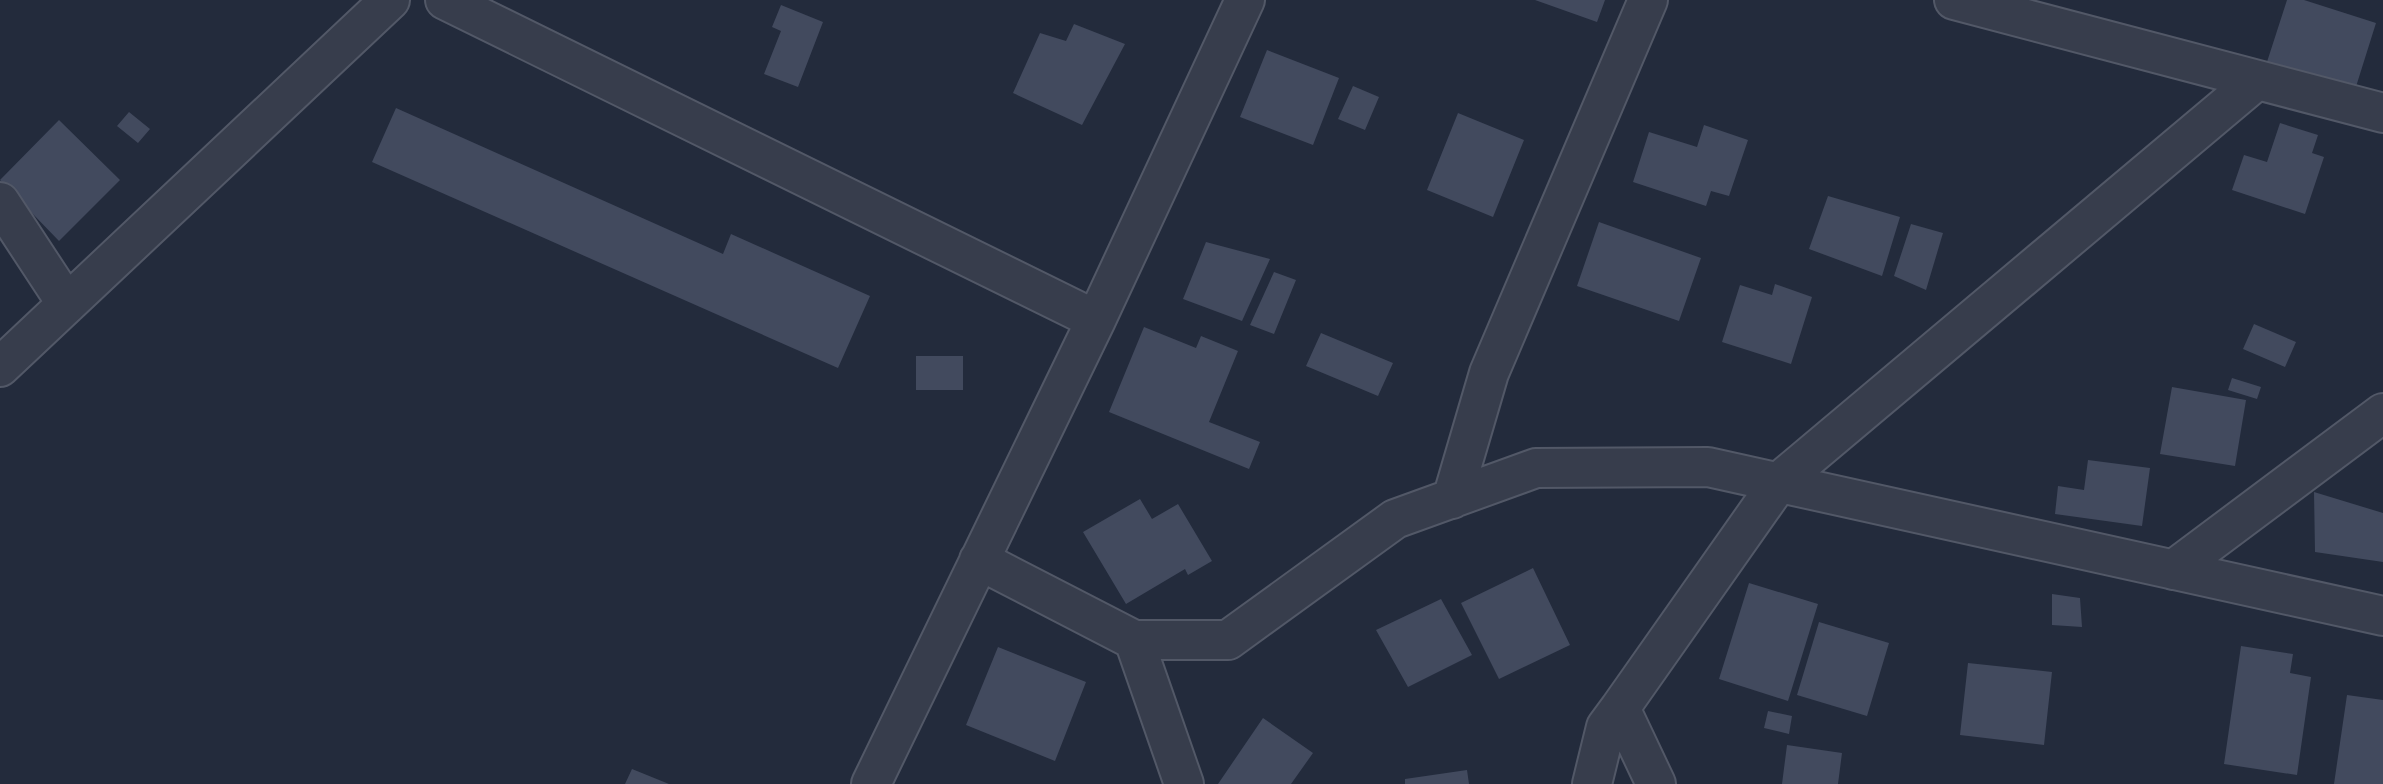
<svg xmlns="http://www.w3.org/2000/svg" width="2383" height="784" font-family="Arial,sans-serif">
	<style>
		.building { fill: #424a5e }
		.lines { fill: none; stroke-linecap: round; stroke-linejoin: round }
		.minor-casing { stroke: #525867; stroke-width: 42 }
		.minor { stroke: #373d4c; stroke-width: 38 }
	</style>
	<rect width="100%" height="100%" fill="#232b3c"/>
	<path class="building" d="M1535,0h70l-8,22z
		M2287,0h17l72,23 -22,70 -88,-28z
		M781,5l42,17 -25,65 -34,-13 17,-43 -9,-4z
		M1074,24l51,20 -43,81 -69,-32 27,-60 26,8z
		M1267,50l72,28 -26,67 -73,-28z
		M1353,86l26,11 -14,33 -27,-11z
		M396,108l327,146 8,-20 139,62 -32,72 -466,-206z
		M129,112l21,17 -12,14 -21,-17z
		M1458,113l66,27 -31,77 -66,-27z
		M59,120l61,60 -61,61 -59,-61z
		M2280,123l38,12 -6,18 12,4 -19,57 -73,-24 12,-35 23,7z
		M1704,125l44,15 -19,56 -18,-5 -5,15 -73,-24 16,-50 48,15z
		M1828,196l72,21 -18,59 -73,-27z
		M1599,222l102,36 -22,63 -102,-35z
		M1911,224l32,9 -17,57 -32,-14z
		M1206,242l64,17 -28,62 -59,-22z
		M1274,272l22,8 -22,54 -24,-9z
		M1775,284l37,13 -21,67 -69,-22 18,-57 32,10z
		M2254,324l42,18 -11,25 -42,-18z
		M1144,327l52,21 5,-12 37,15 -29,71 51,20 -11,27 -140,-57z
		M1321,333l72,30 -15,33 -72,-30z
		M916,356h47v34h-47z
		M2232,378l29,9 -4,12 -29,-9z
		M2172,387l74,13 -11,66 -75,-12z
		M2088,460l62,8 -8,58 -87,-12 3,-28 26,4z
		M2314,492l69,21v49l-68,-10z
		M1140,499l12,20 26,-15 34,57 -24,14 -3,-6 -59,35 -43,-72z
		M1533,568l37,77 -71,34 -38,-76z
		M1749,583l69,21 -30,97 -69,-22z
		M2052,594l28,4 2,29 -30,-2z
		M1441,599l31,56 -64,32 -32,-57z
		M1819,622l70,21 -22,73 -70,-21z
		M2241,646l52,8 -3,19 21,4 -14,98 -73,-11z
		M998,647l88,35 -31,79 -89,-36z
		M1968,663l84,9 -8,73 -84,-10z
		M2347,695l36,5v84h-49z
		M1768,711l24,5 -3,18 -25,-6z
		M1263,718l50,35 -22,31h-73z
		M1787,745l55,8 -4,31h-56z
		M632,769l37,15h-44z
		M1467,770l2,14h-64v-5z"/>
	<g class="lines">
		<g class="minor-casing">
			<path id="minor" d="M445,0l651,320
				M1954,0l429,113
				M0,202l67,102
				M0,367l390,-367
				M1452,499l37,-126 159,-373
				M979,560l155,80h94l167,-121 141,-51 172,-1 675,149
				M2173,570l210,-157
				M1134,640l50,144
				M871,784l225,-464 149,-320
				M1592,784l14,-57 14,-19
				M1656,784l-36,-76 159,-226 478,-402"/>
		</g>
		<use href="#minor" class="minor"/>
	</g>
</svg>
